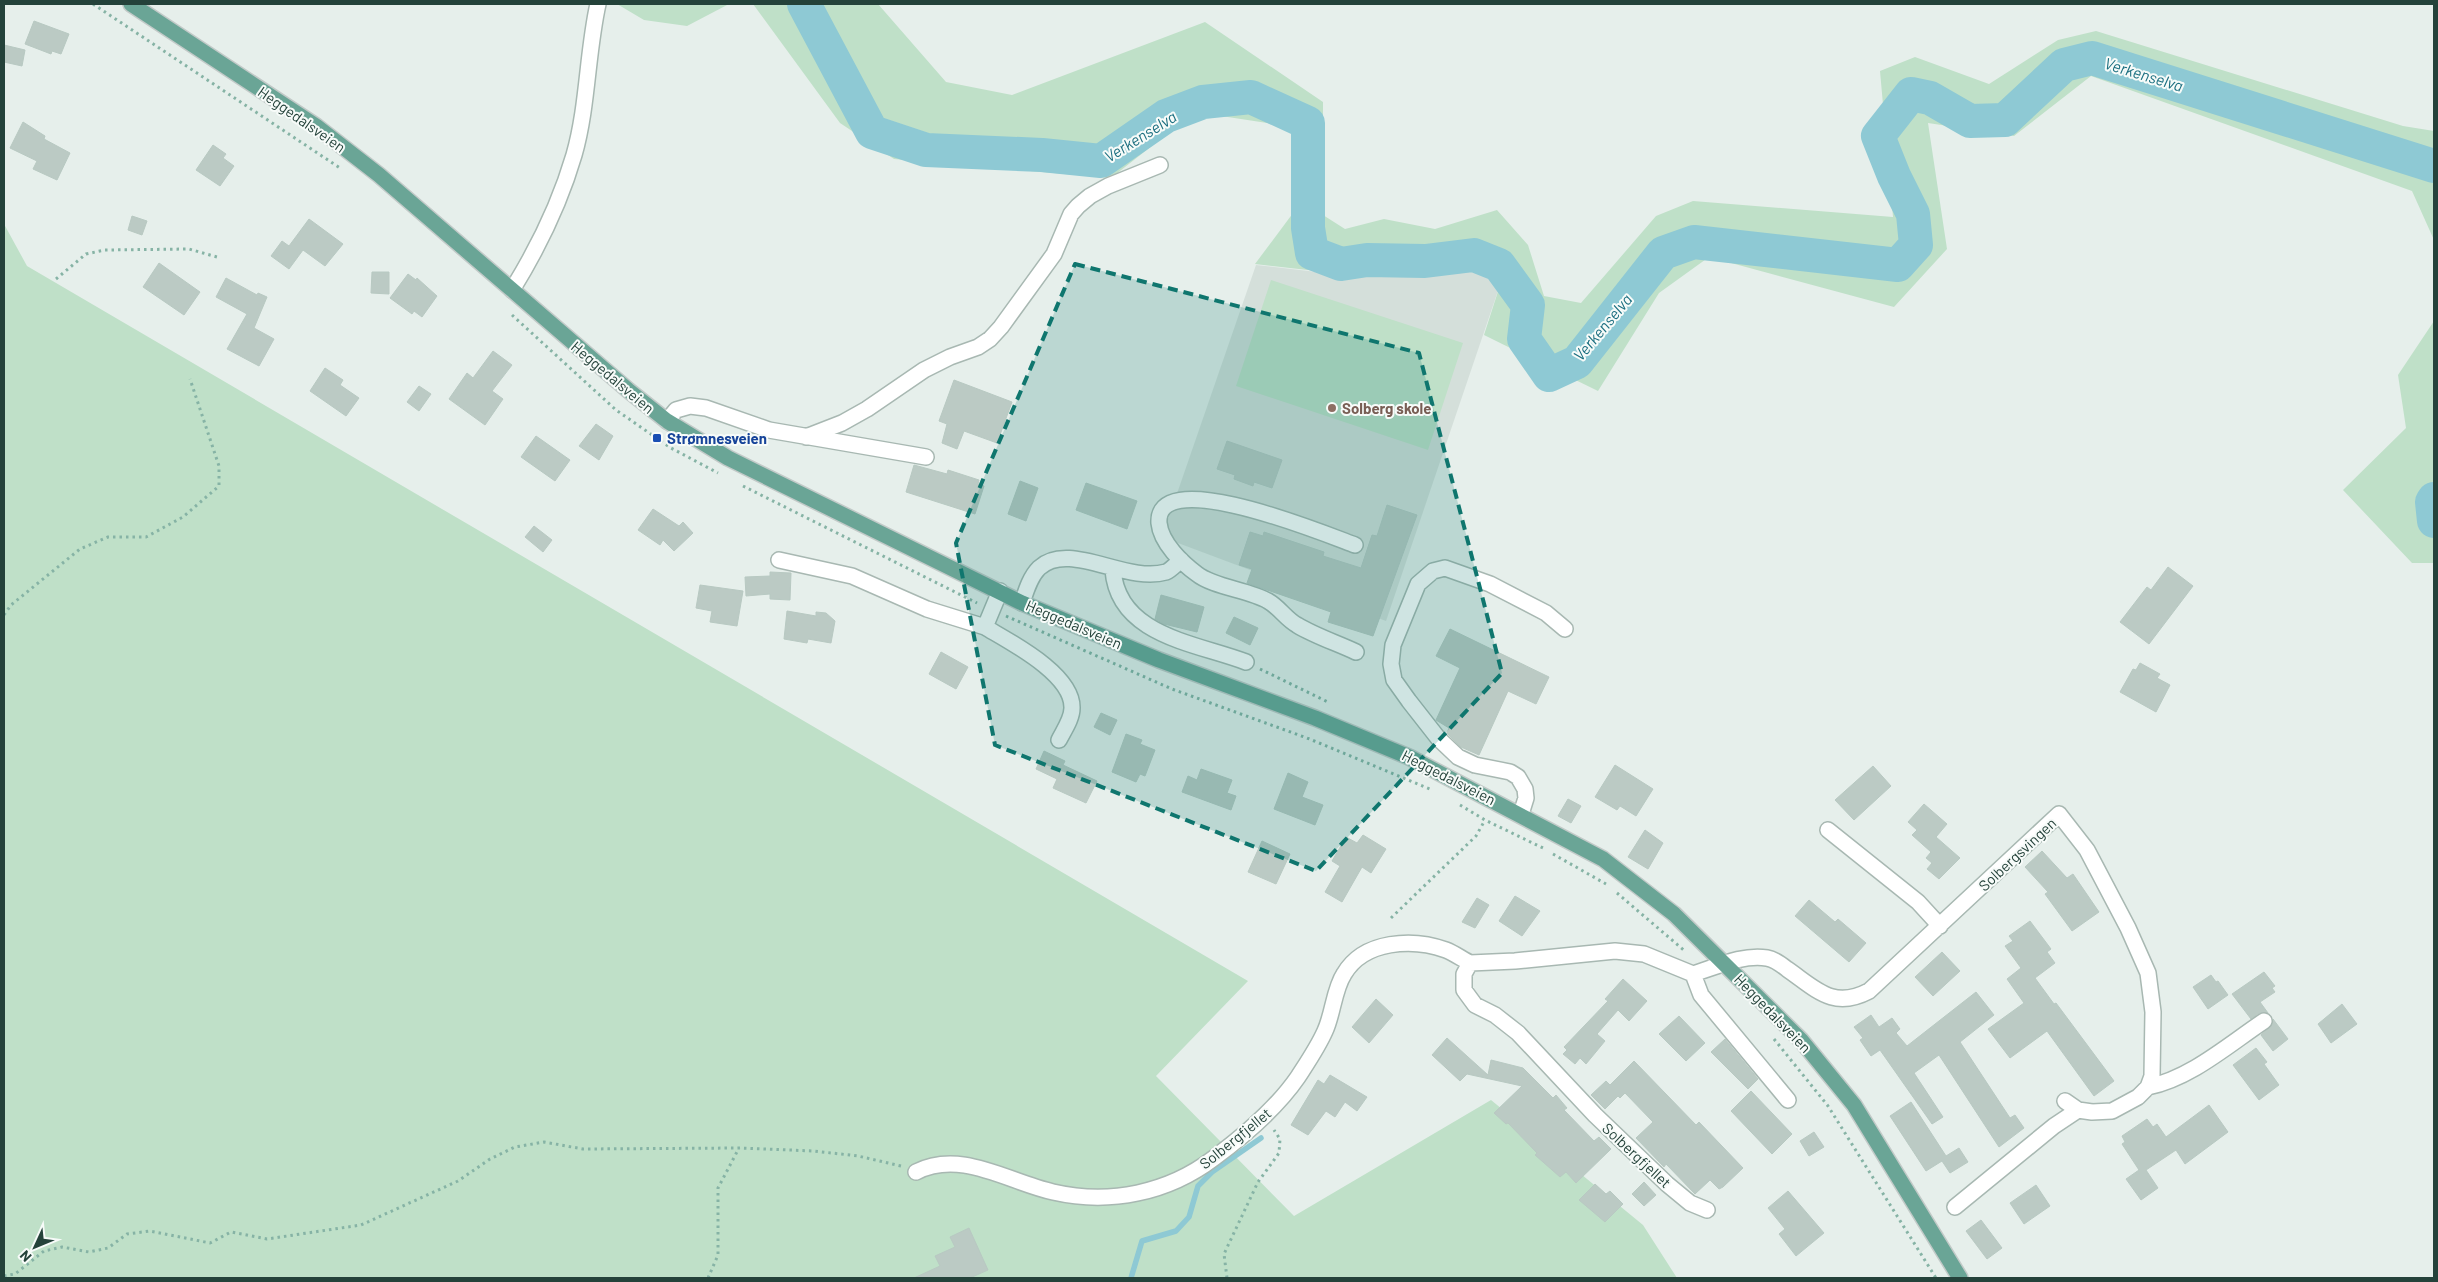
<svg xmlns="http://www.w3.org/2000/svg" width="2438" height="1282" font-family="Barlow,sans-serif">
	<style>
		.built { fill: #d4dfda }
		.green { fill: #bfe0c8 }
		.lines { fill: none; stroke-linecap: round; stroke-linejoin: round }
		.stream { stroke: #8ec9d4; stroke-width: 5.5 }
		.river { stroke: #8ec9d4; stroke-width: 34 }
		.building { fill: #bbcac4; stroke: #b8c9c2 }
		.minor-casing { stroke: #a8b8b2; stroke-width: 18 }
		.major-casing { stroke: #c2cac8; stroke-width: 18 }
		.path { stroke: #86b3a5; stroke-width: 3; stroke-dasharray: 2.5 4; stroke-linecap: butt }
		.minor { stroke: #fff; stroke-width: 15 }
		.major { stroke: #6aa596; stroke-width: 15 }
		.marked { fill: #0f766e; fill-opacity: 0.2; stroke: #0f766e; stroke-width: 4; stroke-dasharray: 10 6; stroke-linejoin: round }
		.education-dot { fill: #8d6e63; stroke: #f7fbf9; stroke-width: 2 }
		.transit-dot { fill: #1a4fb4; stroke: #f7fbf9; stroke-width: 2 }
		.labels { text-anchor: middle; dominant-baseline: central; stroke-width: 4; stroke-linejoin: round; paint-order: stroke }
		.street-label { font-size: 15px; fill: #24423a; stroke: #f7fbf9 }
		.education-label { font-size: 15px; font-weight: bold; fill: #785e54; stroke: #f7fbf9; text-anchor: start }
		.transit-label { font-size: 15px; font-weight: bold; fill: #164399; stroke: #f7fbf9; text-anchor: start }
		.water-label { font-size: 16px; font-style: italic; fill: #1c6f80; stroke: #f7fbf9 }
	</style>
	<rect width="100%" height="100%" fill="#e6efeb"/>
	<path class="built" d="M1473,251l29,28 -116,342 -224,-84 94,-272 95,11 80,-12z"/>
	<path class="green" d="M617,4h112l-42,22 -43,-6z
		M753,4h125l68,78 66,13 193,-73 118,80v113l22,14 39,-10 51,10 62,-19 31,35 16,51 37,7 75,-87 37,-15 200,16 -13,-146 35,-14 74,27 69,-44 38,-9 307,95 31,5v109l-22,-49 -321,-115 -77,60 -86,-13 19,126 -53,58 -185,-50 -50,36 -61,98 -114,-56 18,-56 -30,-29 -41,14 -79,11 -97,-11 44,-59 -5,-78 -99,-15 -84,66 -217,-19 -54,-36z
		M4,224l23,42 1221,715 -92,95 138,140 197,-116 152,125 34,53h-1673z
		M1271,280l192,63 -35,107 -192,-64z
		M2434,321v242h-22l-69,-73 63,-62 -8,-53z"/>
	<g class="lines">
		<path class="stream" d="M1131,1278l11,-37 34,-10 13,-14 9,-31 14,-14 49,-34"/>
		<path class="river" d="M804,4l68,128 54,18 116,5 59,6 65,-45 37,-14 48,-5 57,26v105l4,25 29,11 26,-4 58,1 49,-6 25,10 29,40 -4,34 25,36 28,-13 86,-109 31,-11 204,23 18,-20 -3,-31 -19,-38 -16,-40 33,-42 19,4 40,23 35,-1 59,-55 28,-7 342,108
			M2434,499l-2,3 2,19"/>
	</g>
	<path class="building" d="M34,21l35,13 -8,20 -9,-3 -1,3 -26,-10z
		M4,45l21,5 -3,16 -18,-4z
		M23,122l22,14 -1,3 26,14 -13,27 -24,-11 4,-8 -27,-13z
		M213,145l13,9 -3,4 11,8 -14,20 -24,-16z
		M132,216l15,5 -5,14 -14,-5z
		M309,219l34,25 -18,22 -22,-16 -14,19 -18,-13 11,-15 7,5z
		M159,263l41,29 -16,23 -41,-28z
		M372,272h17v22l-18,-1z
		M408,274l8,6 1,-2 20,18 -15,21 -8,-6 -2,3 -22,-16z
		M226,278l31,17 1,-2 9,4 -13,31 20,11 -15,27 -32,-17 20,-35 -31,-17z
		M493,351l19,14 -20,26 11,8 -18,26 -36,-26 18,-26 6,5z
		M325,368l18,12 -3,5 19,13 -13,18 -36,-25z
		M954,380l58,22 -15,41 -33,-12 -7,18 -15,-6 5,-19 -8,-3z
		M419,386l12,8 -12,17 -12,-9z
		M596,424l17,12 -14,24 -20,-14z
		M536,436l34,24 -15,21 -34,-24z
		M1227,441l55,19 -10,28 -18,-6 -1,4 -19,-7 1,-4 -18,-6z
		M914,465l33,9 1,-4 31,10 -1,4 6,2 -9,28 -69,-22z
		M1020,481l18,7 -12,33 -18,-7z
		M1086,483l51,18 -10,28 -51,-19z
		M1387,505l30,10 -44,121 -45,-14 3,-10 -84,-29 5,-14 -13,-4 11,-33 13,4 1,-4 60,20 -1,4 38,12 11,-33 5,1z
		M653,509l26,17 4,-4 10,11 -19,18 -11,-11 -3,5 -22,-15z
		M534,526l18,14 -9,12 -18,-15z
		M2168,567l25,19 -44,58 -29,-22 27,-35 4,3z
		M770,572l21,1 -1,27 -20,-1v-5l-24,2 -1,-19 25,-1z
		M700,585l43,6 -6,35 -27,-4 2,-11 -16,-3z
		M1161,595l43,12 -7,25 -33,-8 -9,-5z
		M787,611l29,5v-4l10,1 9,8 -4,22 -23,-4 -1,4 -23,-4z
		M1234,617l24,11 -8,17 -24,-12z
		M1450,629l99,48 -13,27 -28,-13 -29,64 -18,-8 -14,-14 2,-5 -13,-8 24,-52 -24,-12z
		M941,652l27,15 -12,22 -27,-15z
		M2140,663l20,11 -3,4 13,7 -14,27 -36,-20 13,-23 3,1z
		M1101,713l16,7 -7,15 -16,-8z
		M1126,734l16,6 -2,4 15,6 -10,26 -5,-2 -4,8 -24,-10z
		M1044,751l21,10 -2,4 34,16 -11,22 -33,-15 4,-9 -21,-10z
		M1615,765l38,24 -17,27 -16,-10 -3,4 -22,-13z
		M1873,766l18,20 -37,34 -19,-20z
		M1201,769l31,11 -5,13 9,3 -5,14 -49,-18 6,-16 9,4z
		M1288,773l20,9 -6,15 21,8 -8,20 -41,-16z
		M1568,799l13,7 -10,17 -13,-7z
		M1924,804l23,20 -11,13 24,21 -21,21 -12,-10 5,-6 -6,-5 5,-6 -19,-17 5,-5 -9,-8z
		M1645,830l18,13 -15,26 -20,-12z
		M1363,835l23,14 -15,24 -9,-6 -20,35 -17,-10 15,-26 -8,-5 14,-24 11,6z
		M1262,841l28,13 -14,30 -28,-12z
		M2042,851l25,27 6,-4 26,38 -27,19 -27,-37 3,-2 -23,-25z
		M1515,896l25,15 -18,25 -23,-15z
		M1477,898l12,7 -14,23 -13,-6z
		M1809,900l26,22 3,-3 28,24 -17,19 -54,-46z
		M2030,921l21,28 -4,3 8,11 -20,15 19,26 2,-1 58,78 -20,15 -47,-65 -37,27 -22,-29 36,-26 -17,-24 14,-11 -16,-22 8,-5 -4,-5z
		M1942,952l18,19 -27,25 -18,-19z
		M2264,972l11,14 -3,2 3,4 -15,10 8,11h-9l-8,6 -19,-25z
		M2211,975l5,7 2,-1 10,14 -20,14 -15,-22z
		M1623,979l24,22 -18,20 -11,-11 -21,24 8,7 -19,23 -6,-6 -5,6 -12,-10 4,-4 -3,-3 44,-46 -3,-2z
		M1976,992l18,23 -34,27 50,76 5,-3 9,13 -25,19 -60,-92 -25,18 29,44 -11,7 -52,-74 -9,6 -11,-16 3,-2 -9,-11 17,-12 8,12 13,-9 8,11 -4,4 11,13z
		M1376,999l17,16 -24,28 -17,-16z
		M2342,1004l15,20 -26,19 -13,-19z
		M1679,1016l26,27 -19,18 -27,-27z
		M2273,1019l15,20 -15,12 -12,-16 11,-10z
		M1447,1038l41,37 3,-15 32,8 30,30 3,-3 11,13 -3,2 30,31 5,-4 12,12 -35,34 -10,-11 -6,5 -25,-22 2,-2 -29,-30 -2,1 -12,-11 28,-27 -55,-12 -7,7 -28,-26z
		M1725,1039l33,40 -10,10 -37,-37z
		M2256,1048l11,14 -3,2 15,21 -20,15 -26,-35z
		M1634,1061l62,64 3,-3 44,46 -20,19 -4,2 -9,-9 -15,14 -29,-30 -2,3 -28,-29 17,-16 -28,-29 -5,5 -2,-2 -13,13 -14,-14 15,-14 4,4z
		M1330,1075l37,22 -10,14 -12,-9 -10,15 -9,-6 -18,24 -17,-10 27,-45 6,4z
		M1751,1091l41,43 -20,20 -41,-43z
		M1911,1102l35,54 13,-8 9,14 -18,11 -8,-12 -16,10 -36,-55z
		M2209,1105l19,27 -43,32 -9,-14 -30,20 12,18 -17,12 -15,-21 13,-9 -17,-26 3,-2 -3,-6 25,-17 6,8 4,-3 9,13z
		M1814,1132l10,15 -15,9 -9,-15z
		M1644,1182l12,13 -12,11 -12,-12z
		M1595,1184l11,10 4,-3 13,13 -18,18 -26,-22z
		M2036,1185l14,21 -26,18 -14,-21z
		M1788,1191l36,42 -28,23 -17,-22 6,-5 -17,-21z
		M1981,1220l21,28 -15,11 -21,-28z
		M969,1228l19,42 -18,8h-56l26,-12 -5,-10 20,-9 -5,-10z"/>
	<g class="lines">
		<g class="minor-casing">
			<path id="minor" d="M512,290c26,-42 48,-87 62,-135 14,-49 13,-102 24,-151
				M667,421l9,-11 14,-4 16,2 63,22 157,27
				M806,437l36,-14 25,-14 57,-39 26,-13 28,-10 12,-8 11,-12 53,-73 17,-40 7,-8 12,-10 18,-10 52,-21
				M1355,545c-25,-9 -200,-82 -196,-22 2,20 23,40 38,51 16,13 52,16 71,27 11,6 18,18 29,24 18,11 40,18 59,27
				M779,560l73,16 75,33 58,18 15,-36
				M1113,570c5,66 83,73 133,92
				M1022,603c4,-12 8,-26 17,-35 30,-28 87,16 127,4 5,-2 10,-8 15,-12
				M985,627c25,15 88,47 87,81 0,11 -8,22 -13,32
				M1521,814l5,-16 -1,-9 -7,-12 -8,-5 -35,-7 -17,-8 -20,-19 -29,-37 -15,-21 -3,-16 2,-19 25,-61 15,-13 12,-3 45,16 56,29 19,16
				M1828,830l90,72 22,24
				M1693,974l8,21 87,105
				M2148,1087c43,-9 80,-42 116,-66
				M916,1172c45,-23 92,10 137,20 57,13 115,1 161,-34 31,-23 62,-49 84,-81 9,-14 20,-30 27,-46 8,-17 9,-42 19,-57 20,-34 69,-36 102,-24 8,3 16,9 24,13
				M1955,1207l99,-81 24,-16
				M1707,1210l-17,-7 -23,-19 -72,-69 -77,-82 -23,-18 -20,-10 -11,-15v-16l6,-11 45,-2 100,-10 29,3 49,20c23,-7 49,-20 74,-16 7,1 15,7 20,11 29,20 46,41 82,22l190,-177 28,36 41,78 20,45 5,39 -1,64 -4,11 -10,10 -26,14 -20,1 -14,-2 -13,-9"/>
		</g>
		<g class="major-casing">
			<path id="major" d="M131,4l185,122 63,49 249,215 39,31 61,37 294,145 137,57 156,58 94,39 194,102 71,55 127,126 53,65 106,173"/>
		</g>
		<path class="path" d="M93,4l247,164
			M56,279l30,-25 19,-4 84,-1 28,8
			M512,315l104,95 55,38 47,25
			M743,486l234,117
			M4,615l7,-10 69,-56 28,-12h38l37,-20 36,-31v-20l-29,-87
			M1006,616l166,73 135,49 123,51
			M1260,669l70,34
			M1460,805l25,15 58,28
			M1553,854l53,30
			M1617,893l69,59
			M1391,918l85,-82 9,-16
			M1774,1039l54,67 108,172
			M4,1276l11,-2 29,-23 18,-4 27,5 19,-4 19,-14 23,-3 60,12 21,-11 36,7 94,-14 97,-44 32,-22 25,-12 29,-5 39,7 156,-1 75,3 44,5 43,10
			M708,1278l10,-23v-67l21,-40
			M1227,1278l-3,-24 34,-72 21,-29 1,-14 -6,-9"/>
		<use href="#minor" class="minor"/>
		<use href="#major" class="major"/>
	</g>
	<path class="marked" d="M1075,264l344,89 83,320 -186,198 -321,-126 -39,-202z"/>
	<circle class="education-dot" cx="1332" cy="408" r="5"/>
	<rect class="transit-dot" x="652" y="433" width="10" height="10" rx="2.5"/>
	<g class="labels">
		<g class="street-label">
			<text transform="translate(302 119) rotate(35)">Heggedalsveien</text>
			<text transform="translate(613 377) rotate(40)">Heggedalsveien</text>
			<text transform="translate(1074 624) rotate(23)">Heggedalsveien</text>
			<text transform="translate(1449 777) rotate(27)">Heggedalsveien</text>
			<text transform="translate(2017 854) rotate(-43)">Solbergsvingen</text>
			<text transform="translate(1773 1013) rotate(46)">Heggedalsveien</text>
			<text transform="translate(1235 1138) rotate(-39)">Solbergfjellet</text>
			<text transform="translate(1637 1155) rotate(43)">Solbergfjellet</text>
		</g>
		<g class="education-label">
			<text x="1342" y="408">Solberg skole</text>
		</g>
		<g class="transit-label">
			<text x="667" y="438">Strømnesveien</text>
		</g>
		<g class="water-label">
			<text transform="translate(2144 74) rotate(17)">Verkenselva</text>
			<text transform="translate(1140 136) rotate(-32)">Verkenselva</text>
			<text transform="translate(1602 327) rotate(-50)">Verkenselva</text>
		</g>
	</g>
	<rect width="2438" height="1282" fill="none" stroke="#24423a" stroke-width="10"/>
	<g transform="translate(35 1247) rotate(226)" stroke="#f7fbf9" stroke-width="4" paint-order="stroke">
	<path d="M0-4L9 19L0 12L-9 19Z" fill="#24423a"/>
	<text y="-8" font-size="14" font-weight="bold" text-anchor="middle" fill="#24423a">N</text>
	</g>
</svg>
